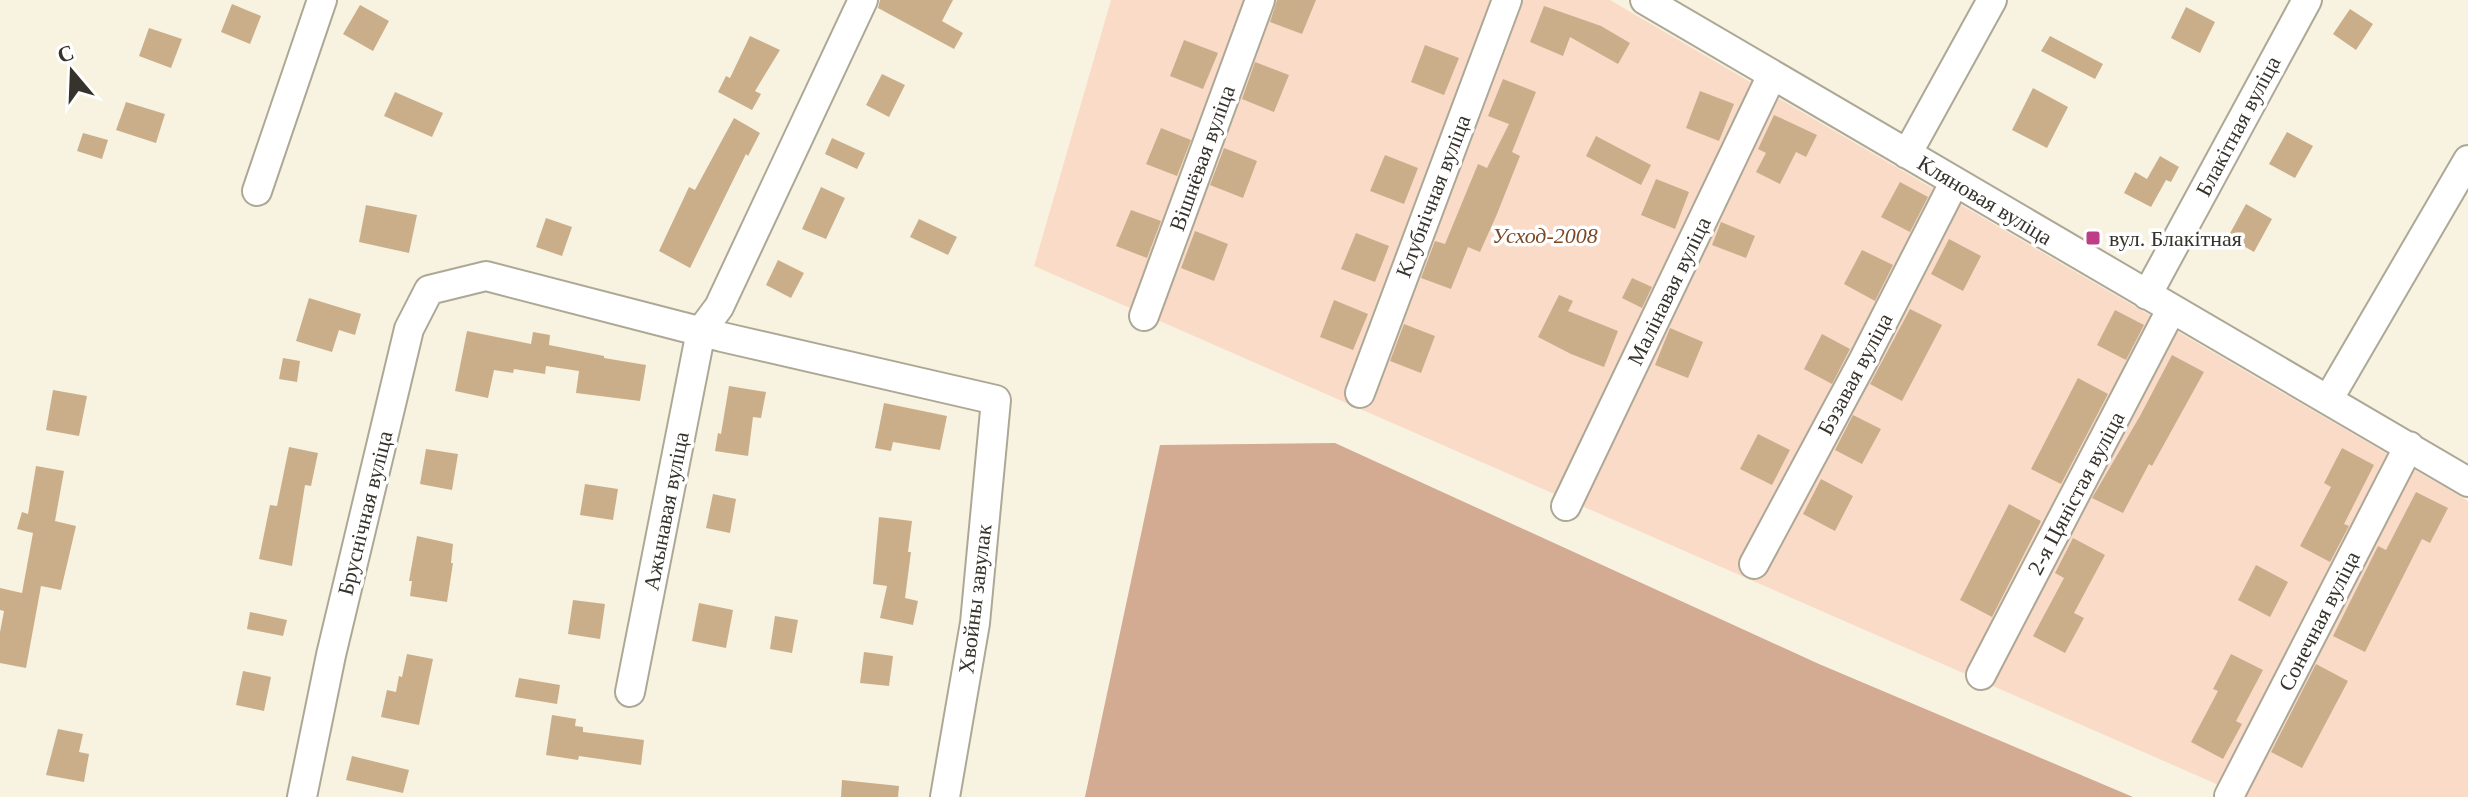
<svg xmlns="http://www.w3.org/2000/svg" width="2468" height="797" font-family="Georgia,serif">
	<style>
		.green { fill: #fadbc8 }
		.forest { fill: #d3aa92 }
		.building { fill: #caae8a }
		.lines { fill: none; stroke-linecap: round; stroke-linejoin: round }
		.minor-casing { stroke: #ada896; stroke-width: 32 }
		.minor { stroke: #fff; stroke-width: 28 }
		.poi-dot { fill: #bd3d87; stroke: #fff; stroke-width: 3 }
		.labels { text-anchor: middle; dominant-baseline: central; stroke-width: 7; stroke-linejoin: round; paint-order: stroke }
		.street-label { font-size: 22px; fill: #35332b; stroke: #fff }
		.park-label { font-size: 22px; font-style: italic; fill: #7c4723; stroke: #fff }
		.poi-label { font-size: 22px; fill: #35332b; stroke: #fff; text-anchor: start }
	</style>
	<rect width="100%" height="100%" fill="#f8f3e0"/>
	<path class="green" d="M1111,0h499l858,501v296h-222l-1212,-531z"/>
	<path class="forest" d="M1335,443l484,221 314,133h-1048l75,-352z"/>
	<path class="building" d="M880,0h73l-11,21 21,12 -9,16 -76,-41z
		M1277,0h39l-14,34 -32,-12z
		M232,4l29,12 -11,28 -29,-12z
		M360,5l29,16 -16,30 -30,-17z
		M1544,6l57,20 29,17 -12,21 -48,-27 -7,19 -33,-14z
		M2186,7l29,15 -15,31 -29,-15z
		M2350,9l23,15 -17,26 -23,-16z
		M149,28l33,11 -11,29 -32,-12z
		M750,36l30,14 -25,41 6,3 -9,16 -34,-18 8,-16 4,2z
		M2050,36l53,28 -8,15 -54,-28z
		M1184,40l34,13 -15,36 -33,-13z
		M1425,45l34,13 -15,37 -33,-13z
		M1255,62l34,13 -15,37 -32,-13z
		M882,74l23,11 -16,32 -23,-12z
		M1503,79l33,13 -24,60 8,4 -23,58 -17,38 -12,-5 -17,42 -30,-11 14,-37 10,3 33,-80 9,4 22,-44 -21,-8z
		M2033,88l35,19 -21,41 -35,-18z
		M1700,91l34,13 -15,37 -33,-13z
		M395,92l48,21 -11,24 -48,-21z
		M126,102l39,12 -9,29 -40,-13z
		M1774,115l43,20 -11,22 -10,-5 -16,32 -24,-12 10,-19 -8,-4z
		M734,118l26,15 -12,23 -2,-2 -56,114 -31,-17 30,-64 6,3z
		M1161,128l30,12 -14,36 -31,-12z
		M2287,132l26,14 -18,32 -26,-14z
		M83,133l25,7 -6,19 -25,-8z
		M1596,136l55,29 -10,20 -55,-29z
		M832,138l33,15 -8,16 -32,-15z
		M1224,148l33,13 -14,37 -33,-13z
		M1385,155l33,13 -14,36 -34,-13z
		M2160,156l19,11 -8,15 -5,-2 -15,27 -27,-14 11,-21 12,7z
		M1656,179l33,13 -14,37 -34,-14z
		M1900,182l28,15 -18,35 -29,-15z
		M821,187l24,11 -19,41 -24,-10z
		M2246,204l26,15 -18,33 -26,-15z
		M366,205l51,10 -8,38 -50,-11z
		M1131,210l30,11 -14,37 -31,-12z
		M546,218l26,9 -10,29 -26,-9z
		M919,219l38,18 -9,18 -38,-18z
		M1721,222l34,14 -9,22 -34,-13z
		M1195,231l33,13 -14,37 -33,-13z
		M1356,233l33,13 -14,36 -34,-13z
		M1949,239l32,17 -18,35 -32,-17z
		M1862,250l31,15 -18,36 -31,-17z
		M778,260l26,13 -13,25 -25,-13z
		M1632,278l20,9 -10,21 -20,-10z
		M1559,295l14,6 -5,10 50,20 -14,36 -33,-13 -33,-17z
		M309,298l52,16 -6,21 -16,-5 -7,22 -36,-11z
		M1334,300l34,14 -15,36 -33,-13z
		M1910,309l32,16 -40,76 -32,-17z
		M2115,310l29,15 -18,35 -29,-15z
		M1404,324l31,12 -14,37 -31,-12z
		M1670,328l33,14 -15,36 -33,-13z
		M467,331l64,13 2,-12 17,3 -1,10 55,11v2l42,7 -6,36 -64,-8 3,-22 -33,-5 -1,8 -31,-5 -1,4 -19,-3 -6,28 -33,-7z
		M1822,334l28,15 -18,35 -28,-15z
		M2172,355l32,17 -52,94 -3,-2 -26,49 -31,-15 48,-82z
		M283,358l17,3 -3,21 -18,-3z
		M2078,378l30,16 -47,90 -30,-15z
		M729,386l37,6 -5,26 -8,-1 -5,39 -33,-5 3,-18 3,1z
		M53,390l34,6 -8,40 -33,-6z
		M884,403l63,13 -7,34 -47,-8 -2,9 -16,-3z
		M1853,415l28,14 -19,35 -27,-14z
		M1758,434l32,16 -18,35 -32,-16z
		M289,447l29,6 -7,33 -6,-1 -13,81 -33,-7 11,-54 7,1z
		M2342,448l32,17 -30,59 5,2 -19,36 -30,-16 31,-59 -7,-4z
		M426,449l32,5 -6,36 -32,-6z
		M36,466l28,5 -9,50 21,5 -15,64 -20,-4 -15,82 -26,-5v-31l4,-21 -4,-1v-22l22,5 11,-60 -16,-4 5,-17 6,2z
		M1821,479l32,17 -18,35 -32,-17z
		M585,484l33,5 -5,31 -33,-5z
		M2416,492l32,16 -18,35 -8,-4 -57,113 -32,-16 45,-90 8,4z
		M713,494l23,5 -6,34 -24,-5z
		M2009,504l32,17 -49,96 -32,-17z
		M879,517l33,4 -4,31h3l-6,46 13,3 -5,24 -33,-7 7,-32 -14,-2z
		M417,536l36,8 -2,19h2l-6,39 -37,-6 2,-15h-3z
		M2073,538l32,17 -31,58 10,5 -19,35 -32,-17 31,-58 -9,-5z
		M2256,565l32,17 -18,35 -32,-17z
		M573,600l32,4 -5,35 -32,-5z
		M699,603l34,7 -7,38 -34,-7z
		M250,612l37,8 -4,16 -36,-7z
		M775,616l23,4 -6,33 -22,-4z
		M864,652l29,4 -4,30 -29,-3z
		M407,654l26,5 -14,66 -38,-8 6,-27 9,2 3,-16 3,1z
		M2231,654l32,16 -27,51 6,3 -19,35 -32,-17 27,-51 -5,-2z
		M2316,664l32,17 -46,87 -31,-16z
		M243,671l28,6 -7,34 -28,-6z
		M519,678l41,7 -3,19 -42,-7z
		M552,715l24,4 -1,7 8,1v5l61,8 -3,25 -62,-9 -1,4 -32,-5z
		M58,729l25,5 -4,18 10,2 -5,28 -38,-7z
		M352,756l57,14 -6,23 -57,-13z
		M842,780l57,6 -1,11h-57z"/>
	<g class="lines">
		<g class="minor-casing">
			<path id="minor" d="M1645,0l823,482
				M1907,154l85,-154
				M257,191l65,-191
				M2147,295l160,-295
				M1144,316l116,-316
				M1360,393l147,-393
				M2328,400l140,-240
				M1566,506l206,-431
				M1754,564l109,-203 91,-178
				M1981,675l190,-365
				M630,692l71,-361 18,-24 144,-307
				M2229,796l180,-350
				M302,797l29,-142 78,-326 20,-39 57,-14 236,61 274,63 -21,223 -30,174"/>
		</g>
		<use href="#minor" class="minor"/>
	</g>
	<rect class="poi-dot" x="2085" y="230" width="16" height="16" rx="4"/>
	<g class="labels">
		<g class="street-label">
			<text transform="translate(2238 126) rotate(-62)">Блакітная вуліца</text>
			<text transform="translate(1202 158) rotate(-70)">Вішнёвая вуліца</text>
			<text transform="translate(1433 196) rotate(-69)">Клубнічная вуліца</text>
			<text transform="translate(1985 200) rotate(31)">Кляновая вуліца</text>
			<text transform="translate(1669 291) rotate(-64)">Малінавая вуліца</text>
			<text transform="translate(1855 374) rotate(-62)">Бэзавая вуліца</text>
			<text transform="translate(2076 493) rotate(-62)">2-я Цяністая вуліца</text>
			<text transform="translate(666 511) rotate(-79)">Ажынавая вуліца</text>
			<text transform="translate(365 513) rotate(-76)">Бруснічная вуліца</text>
			<text transform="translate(975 599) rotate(-83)">Хвойны завулак</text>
			<text transform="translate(2319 621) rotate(-63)">Сонечная вуліца</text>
		</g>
		<g class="park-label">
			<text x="1545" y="235">Усход-2008</text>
		</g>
		<g class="poi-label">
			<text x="2109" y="238">вул. Блакітная</text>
		</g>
	</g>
	<g transform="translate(72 72) rotate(341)" stroke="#ffffff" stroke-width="6" paint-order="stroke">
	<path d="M0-6L14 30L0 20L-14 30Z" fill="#35332b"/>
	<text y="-12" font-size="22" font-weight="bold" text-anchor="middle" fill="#35332b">С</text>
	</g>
</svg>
